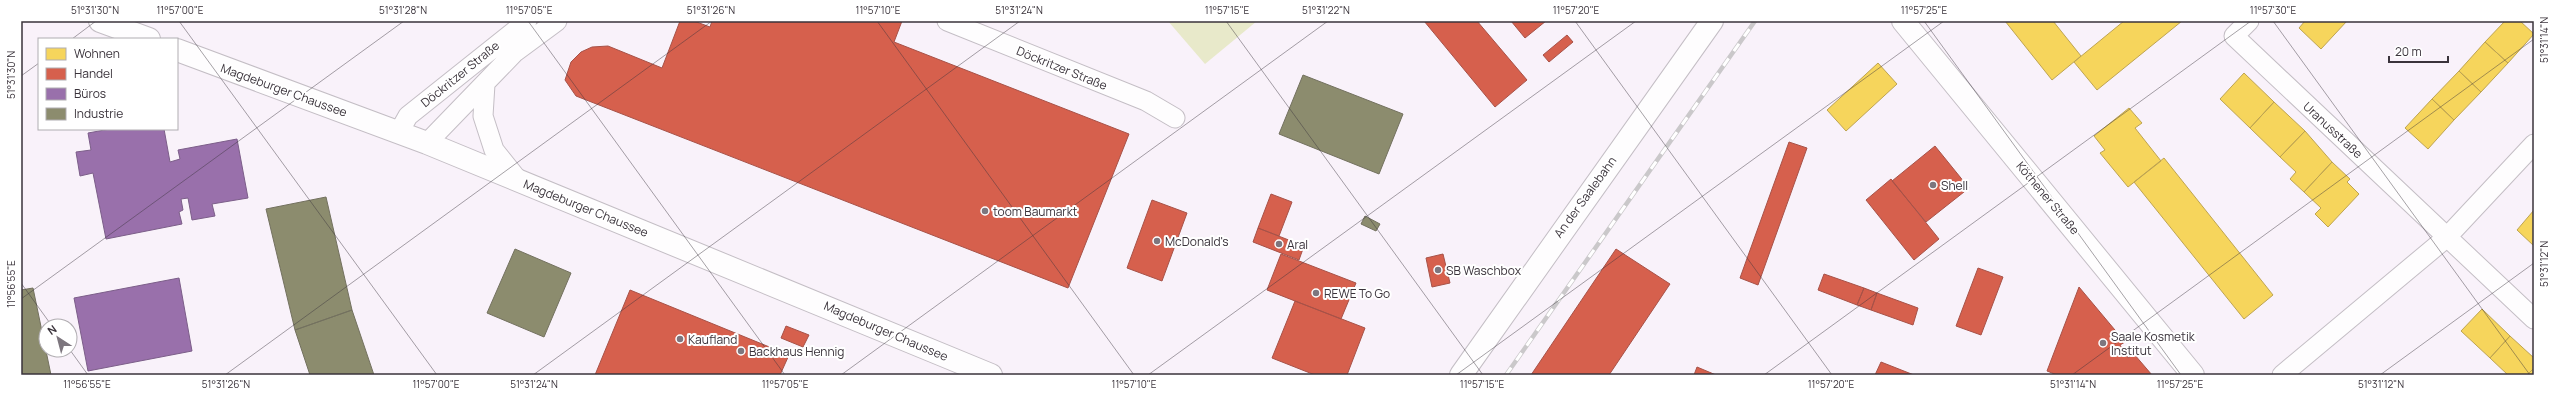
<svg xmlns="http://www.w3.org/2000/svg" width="2555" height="396" font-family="Manrope,sans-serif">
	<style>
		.green { fill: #e8e9ca }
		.homes { fill: #f6d55c; stroke: #bea452 }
		.shops { fill: #d6604d; stroke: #a75248 }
		.offices { fill: #9970ab; stroke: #7c5e89 }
		.industry { fill: #8c8c6e; stroke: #73715f }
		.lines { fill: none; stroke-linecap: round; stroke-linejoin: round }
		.minor-casing { stroke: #c4bec5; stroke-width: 21 }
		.tertiary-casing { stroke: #c4bec5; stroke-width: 24 }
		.secondary-casing { stroke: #c4bec5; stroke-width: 24 }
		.minor { stroke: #fefdfe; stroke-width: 19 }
		.tertiary { stroke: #fefdfe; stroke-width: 22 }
		.secondary { stroke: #fefdfe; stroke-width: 22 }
		.rail-casing { stroke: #cac8ca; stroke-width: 4.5 }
		.rail { stroke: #fff; stroke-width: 3; stroke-dasharray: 9; stroke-linecap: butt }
		.ticks { fill: none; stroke: #3a333b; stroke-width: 1; stroke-opacity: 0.45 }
		.poi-dot { fill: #7d767e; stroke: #fff; stroke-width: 1.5 }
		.labels { text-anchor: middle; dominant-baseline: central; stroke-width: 4; stroke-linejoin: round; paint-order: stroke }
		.street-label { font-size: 12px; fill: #3a333b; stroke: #fff }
		.poi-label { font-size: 12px; fill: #3a333b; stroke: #fff; text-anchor: start }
		.neatline { fill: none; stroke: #3a333b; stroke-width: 1.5 }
		.ticks-label { font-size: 10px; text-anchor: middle; fill: #3a333b }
	</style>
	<rect width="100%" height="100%" fill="#f9f2fa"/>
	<path class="green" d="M1168,21h89l-52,43z"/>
	<path class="homes" d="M2005,21h48l28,35 -29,24z
		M2124,21h58l-85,69 -23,-28z
		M2305,21h42l-26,28 -22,-21z
		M2505,21h15l14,13 -26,29 -23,-21z
		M2485,42l23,21 -27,29 -22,-21z
		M1878,63l19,21 -51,47 -19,-21z
		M2459,71l22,21 -27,28 -22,-21z
		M2244,73l30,29 -24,26 -30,-29z
		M2432,99l22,21 -26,29 -23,-21z
		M2274,102l31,29 -25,26 -30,-29z
		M2129,108l13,15 -7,5 26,33 -33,26 -28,-34 5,-3 -11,-14z
		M2305,131l27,31 -28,30 -14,-13 6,-7 -16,-15z
		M2164,158l109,137 -29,24 -110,-137z
		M2332,162l18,17 -3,3 12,12 -31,33 -13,-13 6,-6 -17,-16z
		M2534,210v36l-17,-16z
		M2482,309l28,27 -20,22 -29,-27z
		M2510,336l24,22v10l-7,7h-19l-18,-17z
		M2534,368v7h-7z"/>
	<path class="shops" d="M680,21h14l16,6 2,-6h190l-8,21 235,92 -61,154 -492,-192 -11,-16 6,-18 10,-10 11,-5 16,-1 54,22z
		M1424,21h53l50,59 -32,27z
		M1511,21h35l-21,17z
		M1567,35l6,7 -24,20 -6,-7z
		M1789,142l18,6 -49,137 -18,-7z
		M1935,146l34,42 -43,34 -34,-41z
		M1891,179l48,60 -25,21 -48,-60z
		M1271,194l21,8 -13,34 -21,-8z
		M1152,200l35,13 -25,68 -35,-13z
		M1258,228l46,18 -5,14 -46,-18z
		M1616,249l54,35 -61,91h-78z
		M1281,254l75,29 -15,36 -74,-29z
		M1443,254l7,29 -18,4 -6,-29z
		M1978,268l25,9 -22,58 -25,-9z
		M1824,274l40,14 -7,17 -39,-15z
		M2079,287l46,55 -5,3 8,13 6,-4 18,21h-95l-10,-4z
		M1864,288l13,5 -6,17 -14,-5z
		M630,290l159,65 -9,20h-185z
		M1877,293l41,15 -5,17 -42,-15z
		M1295,301l70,27 -18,47h-32l-43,-17z
		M786,326l23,9 -6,12 -22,-9z
		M1881,362l33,13h-39z
		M1697,367l19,8h-22z"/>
	<path class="offices" d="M110,129h54l6,33 10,-3 -2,-9 59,-11 11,59 -36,6 3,12 -23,4 -4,-22 -7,1 2,11 -4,2 3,12 -76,15 -13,-66 -13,3 -4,-24 15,-2 -3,-17z
		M179,278l13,73 -104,20 -14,-73z"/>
	<path class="industry" d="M1303,75l100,39 -24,60 -100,-40z
		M326,197l26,113 -57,20 -29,-121z
		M1365,216l15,8 -4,7 -15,-7z
		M515,249l56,24 -27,64 -57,-24z
		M33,288l18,87h-30v-85z
		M352,310l22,65h-64l-15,-45z"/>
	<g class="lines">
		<g class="minor-casing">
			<path id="minor" d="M947,21l199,80 29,17
				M2249,21l-15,15 300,283
				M485,84l-2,32 11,34 24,30
				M399,132l9,-16 119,-95
				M427,143l88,-91 42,-31
				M2282,375l164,-137 88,-94"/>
		</g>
		<g class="tertiary-casing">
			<path id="tertiary" d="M1461,375l251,-354"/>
		</g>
		<g class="secondary-casing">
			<path id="secondary" d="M100,21l49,18
				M1903,21l290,354
				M177,50l250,93 564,232"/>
		</g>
		<use href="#minor" class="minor"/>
		<use href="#tertiary" class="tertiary"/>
		<use href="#secondary" class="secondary"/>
		<g class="rail-casing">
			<path id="rail" d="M1506,375l249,-354"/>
		</g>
		<use href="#rail" class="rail"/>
	</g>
	<path class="ticks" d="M179,21l258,354M528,21l257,354M877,21l257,354M1226,21l257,354M1575,21l257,354M1924,21l257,354M2273,21l257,354M72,39l24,-18M21,76l18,-13M21,283l31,43M21,299l383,-278M70,350l18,25M225,375l487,-354M533,375l487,-354M841,375l487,-354M1148,375l488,-354M1456,375l488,-354M1764,375l487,-354M2072,375l462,-336M2380,375l154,-112"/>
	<g class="poi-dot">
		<circle cx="1933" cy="185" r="4"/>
		<circle cx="985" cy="211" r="4"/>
		<circle cx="1157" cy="241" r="4"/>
		<circle cx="1279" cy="244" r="4"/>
		<circle cx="1438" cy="270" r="4"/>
		<circle cx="1316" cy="293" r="4"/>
		<circle cx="680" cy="339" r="4"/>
		<circle cx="2103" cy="343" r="4"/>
		<circle cx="741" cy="351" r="4"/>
	</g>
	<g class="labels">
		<g class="street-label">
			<text transform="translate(1062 68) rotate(22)">Döckritzer Straße</text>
			<text transform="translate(460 74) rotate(-39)">Döckritzer Straße</text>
			<text transform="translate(284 90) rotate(20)">Magdeburger Chaussee</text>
			<text transform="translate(2333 130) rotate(43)">Uranusstraße</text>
			<text transform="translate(1585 197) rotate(-54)">An der Saalebahn</text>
			<text transform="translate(2048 198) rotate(50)">Köthener Straße</text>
			<text transform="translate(586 208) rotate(22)">Magdeburger Chaussee</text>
			<text transform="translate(886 331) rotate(23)">Magdeburger Chaussee</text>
		</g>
		<g class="poi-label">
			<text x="1941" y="185">Shell</text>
			<text x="993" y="211">toom Baumarkt</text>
			<text x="1165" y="241">McDonald's</text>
			<text x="1287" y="244">Aral</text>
			<text x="1446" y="270">SB Waschbox</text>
			<text x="1324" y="293">REWE To Go</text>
			<text x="2111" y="336">Saale Kosmetik<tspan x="2111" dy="14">Institut</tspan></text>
			<text x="688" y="339">Kaufland</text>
			<text x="749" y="351">Backhaus Hennig</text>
		</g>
	</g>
	<rect width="2555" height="396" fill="none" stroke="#ffffff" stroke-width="44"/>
	<rect x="38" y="38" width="140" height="92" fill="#ffffff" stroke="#b0adb1"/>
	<rect x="46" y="48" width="20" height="12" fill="#f6d55c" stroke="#b0adb1"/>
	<text x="74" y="58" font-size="12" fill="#3a333b">Wohnen</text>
	<rect x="46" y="68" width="20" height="12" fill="#d6604d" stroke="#b0adb1"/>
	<text x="74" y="78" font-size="12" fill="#3a333b">Handel</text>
	<rect x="46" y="88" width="20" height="12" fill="#9970ab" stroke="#b0adb1"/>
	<text x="74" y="98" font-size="12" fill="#3a333b">Büros</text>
	<rect x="46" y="108" width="20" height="12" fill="#8c8c6e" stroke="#b0adb1"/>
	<text x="74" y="118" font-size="12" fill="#3a333b">Industrie</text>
	<g transform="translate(58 338) rotate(324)"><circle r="19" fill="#ffffff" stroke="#b0adb1"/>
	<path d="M0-3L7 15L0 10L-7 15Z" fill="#7d767e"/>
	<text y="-6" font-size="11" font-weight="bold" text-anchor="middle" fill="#3a333b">N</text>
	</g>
	<path d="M2389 56v6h59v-6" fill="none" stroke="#3a333b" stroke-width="2"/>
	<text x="2395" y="56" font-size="12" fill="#3a333b" stroke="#ffffff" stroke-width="3" paint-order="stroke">20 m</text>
	<rect x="22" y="22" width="2511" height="352" class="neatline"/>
	<g class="ticks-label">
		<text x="95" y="14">51°31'30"N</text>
		<text x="180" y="14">11°57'00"E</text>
		<text x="403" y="14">51°31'28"N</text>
		<text x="529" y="14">11°57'05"E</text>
		<text x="711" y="14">51°31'26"N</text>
		<text x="878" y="14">11°57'10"E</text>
		<text x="1019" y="14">51°31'24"N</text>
		<text x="1227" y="14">11°57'15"E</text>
		<text x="1326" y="14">51°31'22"N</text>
		<text x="1576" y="14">11°57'20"E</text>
		<text x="1924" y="14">11°57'25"E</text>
		<text x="2273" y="14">11°57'30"E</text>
		<text transform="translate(2544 40) rotate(-90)" y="4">51°31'14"N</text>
		<text transform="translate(11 75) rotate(-90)" y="4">51°31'30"N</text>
		<text transform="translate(2544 264) rotate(-90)" y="4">51°31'12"N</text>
		<text transform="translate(11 284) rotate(-90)" y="4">11°56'55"E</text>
		<text x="87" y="388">11°56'55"E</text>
		<text x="226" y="388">51°31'26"N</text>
		<text x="436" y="388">11°57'00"E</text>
		<text x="534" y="388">51°31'24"N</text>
		<text x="785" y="388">11°57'05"E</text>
		<text x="1134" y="388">11°57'10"E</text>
		<text x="1482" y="388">11°57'15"E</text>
		<text x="1831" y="388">11°57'20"E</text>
		<text x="2073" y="388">51°31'14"N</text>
		<text x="2180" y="388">11°57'25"E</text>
		<text x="2381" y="388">51°31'12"N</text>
	</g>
</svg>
